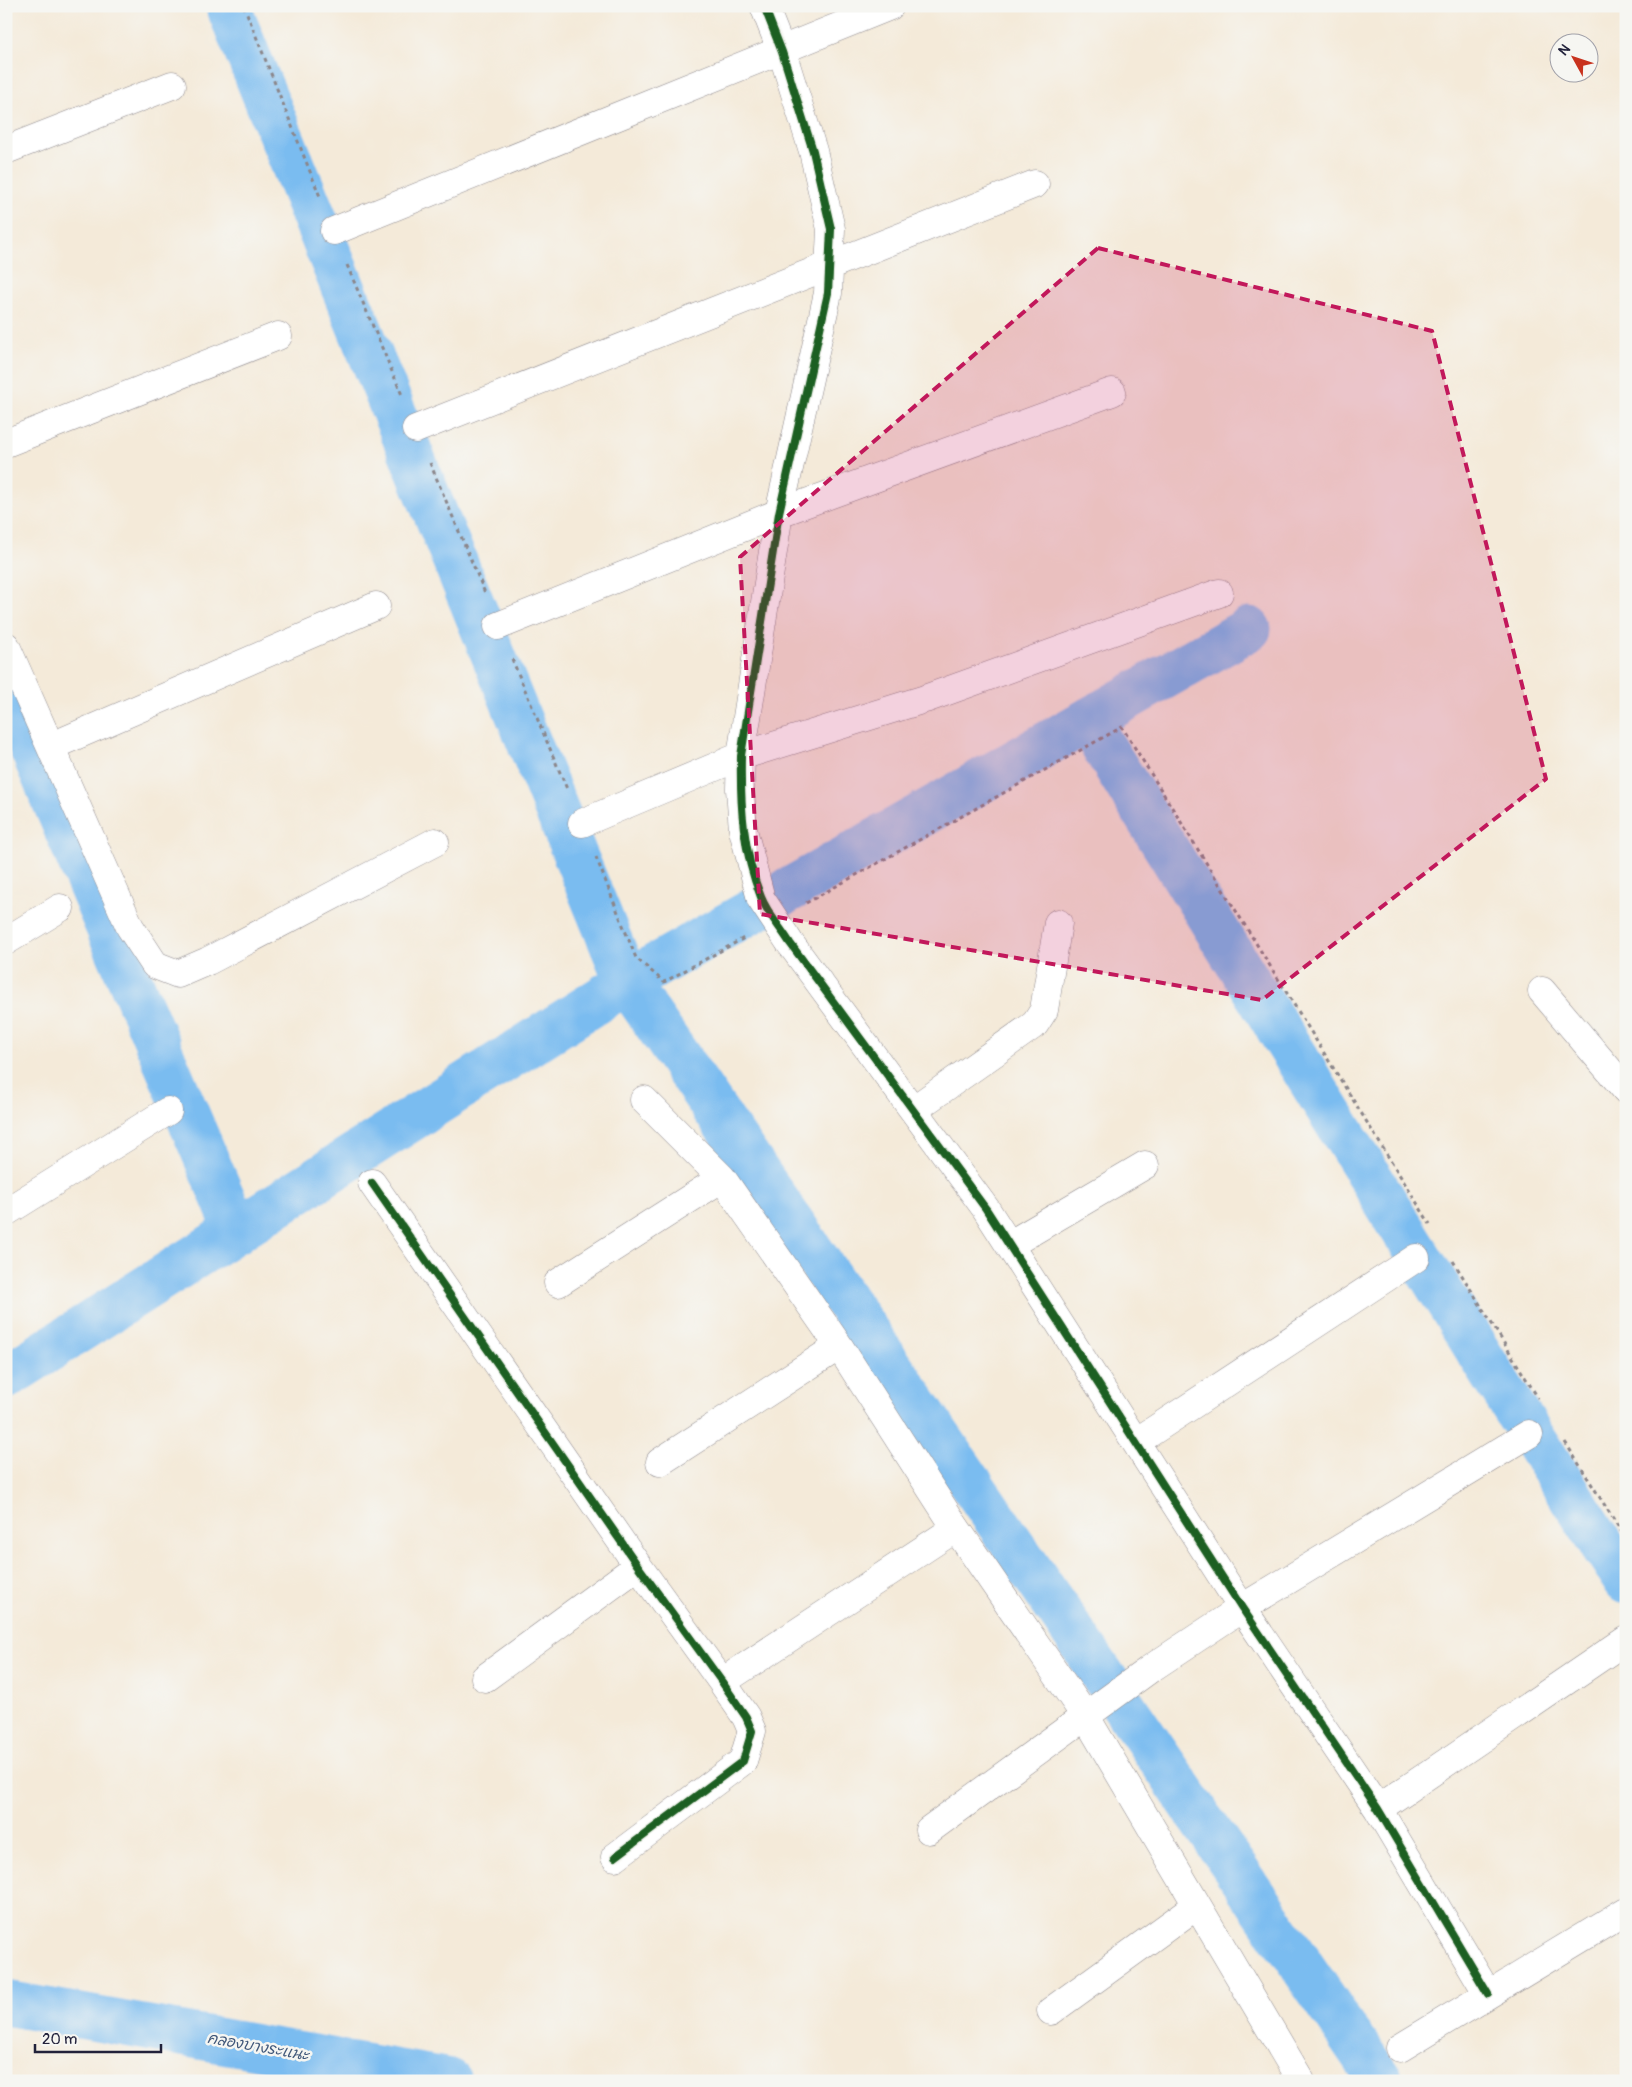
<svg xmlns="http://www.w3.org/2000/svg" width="1632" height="2087" font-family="Pangolin,'Playpen Sans Thai',sans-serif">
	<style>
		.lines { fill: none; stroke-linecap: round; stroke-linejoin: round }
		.canal { stroke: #7abcf0; stroke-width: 45 }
		.minor-casing { stroke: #8b868a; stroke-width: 29 }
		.path { stroke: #8b868a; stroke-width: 3; stroke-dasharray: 4 4; stroke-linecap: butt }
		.minor { stroke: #fff; stroke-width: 28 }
		.minor-bridge-casing { stroke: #8b868a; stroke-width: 29; stroke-linecap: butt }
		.minor-bridge { stroke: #fff; stroke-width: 28 }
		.cycleway-casing { stroke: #f6f6f2; stroke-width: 11 }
		.cycleway { stroke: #1b5e20; stroke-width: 8 }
		.marked { fill: #c2185b; fill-opacity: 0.2; stroke: #c2185b; stroke-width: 4; stroke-dasharray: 10 6; stroke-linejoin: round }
		.labels { text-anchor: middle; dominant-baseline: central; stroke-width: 5; stroke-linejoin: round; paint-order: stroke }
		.water-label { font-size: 15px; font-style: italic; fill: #41587a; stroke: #f6f6f2 }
	</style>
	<rect width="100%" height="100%" fill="#f6f6f2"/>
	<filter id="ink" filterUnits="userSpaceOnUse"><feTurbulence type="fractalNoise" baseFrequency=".02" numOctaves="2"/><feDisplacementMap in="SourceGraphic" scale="10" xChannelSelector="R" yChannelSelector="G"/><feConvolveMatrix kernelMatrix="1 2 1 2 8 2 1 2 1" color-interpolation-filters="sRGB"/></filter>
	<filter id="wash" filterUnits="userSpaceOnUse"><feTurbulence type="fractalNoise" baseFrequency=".0096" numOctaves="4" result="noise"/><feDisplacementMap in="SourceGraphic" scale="20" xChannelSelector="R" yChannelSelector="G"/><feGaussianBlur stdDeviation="1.12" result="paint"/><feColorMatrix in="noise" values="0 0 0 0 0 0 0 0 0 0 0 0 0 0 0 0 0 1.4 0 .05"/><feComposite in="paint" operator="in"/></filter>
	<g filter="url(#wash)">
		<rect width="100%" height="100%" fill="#f4ead9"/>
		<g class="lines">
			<path class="canal" d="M228,6l399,976 754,1099
				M6,688l231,543
				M1088,722l406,655 132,205
				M6,1377l621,-395 622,-353
				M6,2003l444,78"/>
		</g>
	</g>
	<g filter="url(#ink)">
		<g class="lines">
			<g class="minor-casing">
				<path id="minor" d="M6,150l166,-65
					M334,231l556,-225
					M416,429l619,-245
					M6,443l272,-107
					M498,626l281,-113 333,-121
					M6,646l124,281 25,38 23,9 30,-13 227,-119
					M52,746l324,-140
					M582,823l159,-67 184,-57 294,-106
					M761,899l-18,-69 -3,-41 1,-33 38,-243 49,-220 3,-64 -18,-78 -31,-99 -18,-46
					M6,941l54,-33
					M790,943l196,266 256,399 136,201 110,185
					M1542,991l84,99
					M644,1100l78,78 117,168 117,182 130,189 215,364
					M913,1110l122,-86 9,-14 14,-87
					M372,1183l266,383 84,116 24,35 6,14 -9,30 -128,96
					M6,1212l162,-101
					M1009,1245l136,-80
					M558,1283l164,-105
					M1136,1442l280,-184
					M660,1462l179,-116
					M485,1678l153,-112
					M722,1682l234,-154
					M1378,1809l248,-169
					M929,1830l221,-161 92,-61 287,-174
					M1051,2011l145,-105
					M1400,2048l226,-137"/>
			</g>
			<path class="path" d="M244,6l77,193
				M347,265l55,130
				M430,463l55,130
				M512,659l55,130
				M596,857l40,101 28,24 80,-44
				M806,903l316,-176 308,497
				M1453,1261l85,137
				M1565,1442l61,97"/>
			<use href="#minor" class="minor"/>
			<g class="minor-bridge-casing">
				<path id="minor-bridge" d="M761,899l29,44"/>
			</g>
			<use href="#minor-bridge" class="minor-bridge"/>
			<g class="cycleway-casing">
				<path id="cycleway" d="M764,6l18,46 31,99 18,78 -3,64 -49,220 -38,243c-1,49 2,96 20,141 6,16 20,31 29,46l196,266 256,399 136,201 110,185
					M372,1183l266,383 84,116 24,35 6,14 -9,30 -128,96"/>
			</g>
			<use href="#cycleway" class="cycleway"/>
		</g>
	</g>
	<path class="marked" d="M1098,248l334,83 114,448 -284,221 -502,-86 -20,-357z"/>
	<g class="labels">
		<g class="water-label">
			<text transform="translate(258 2047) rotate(10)">คลองบางระแนะ</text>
		</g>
	</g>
	<rect width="1632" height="2087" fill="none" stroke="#f6f6f2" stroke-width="25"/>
	<g transform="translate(1574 58) rotate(310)"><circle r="24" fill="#f6f6f2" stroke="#a1a1a9"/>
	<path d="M0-4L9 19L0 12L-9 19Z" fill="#c8321e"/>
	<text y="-8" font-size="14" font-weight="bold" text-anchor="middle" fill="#22223b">N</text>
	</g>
	<path d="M35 2044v8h126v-8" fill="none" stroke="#22223b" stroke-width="2.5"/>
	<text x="42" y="2044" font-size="15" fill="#22223b" stroke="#f6f6f2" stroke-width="4" paint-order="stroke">20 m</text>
</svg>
